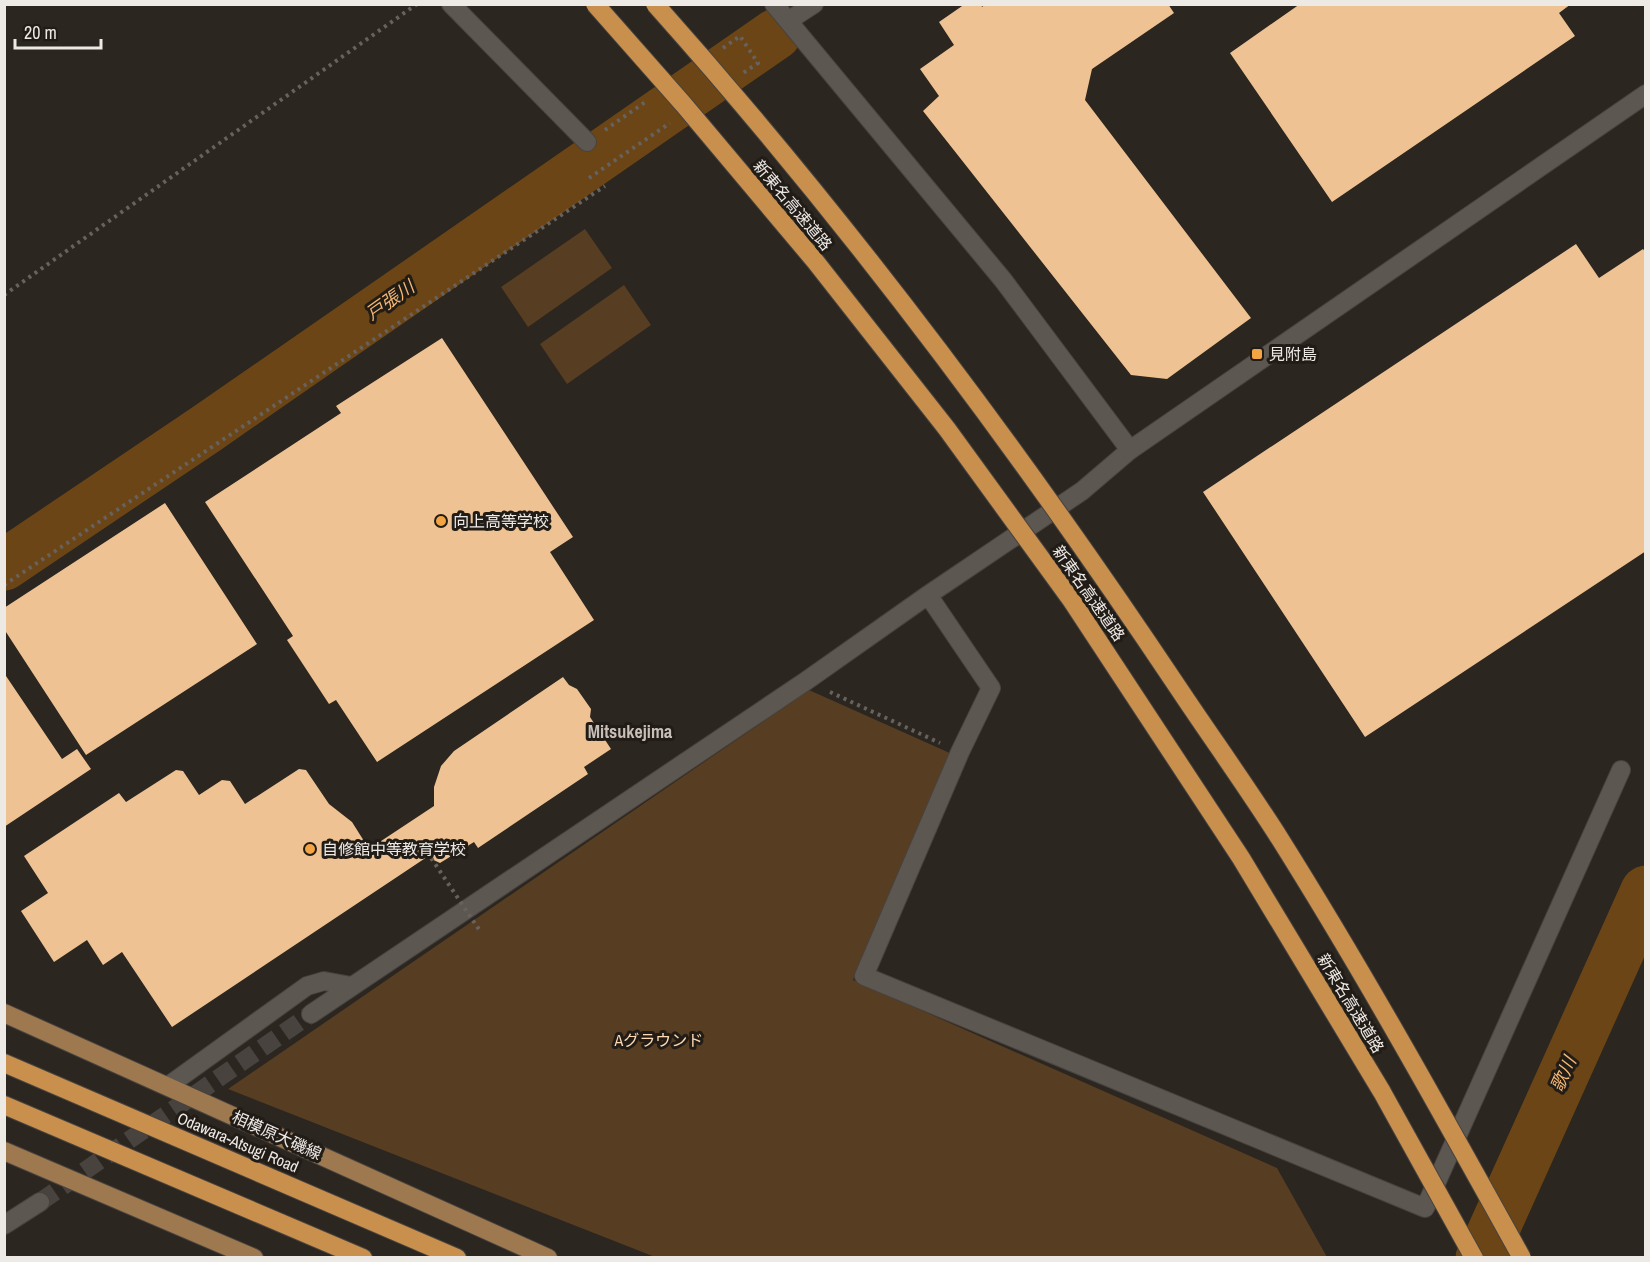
<svg xmlns="http://www.w3.org/2000/svg" width="1650" height="1262" font-family="'Archivo Narrow','Noto Sans JP',sans-serif">
	<style>
		.green { fill: #573d21 }
		.lines { fill: none; stroke-linecap: round; stroke-linejoin: round }
		.river { stroke: #6b4515; stroke-width: 51 }
		.building { fill: #eec292 }
		.street-tunnel { stroke: #48433e; stroke-width: 18; stroke-dasharray: 18 9; stroke-linecap: butt }
		.street-casing { stroke: #48433f; stroke-width: 20 }
		.secondary-casing { stroke: #48433f; stroke-width: 20 }
		.primary-casing { stroke: #48433f; stroke-width: 20 }
		.highway-casing { stroke: #48433f; stroke-width: 20 }
		.path { stroke: #67625d; stroke-width: 4; stroke-dasharray: 3 4.5; stroke-linecap: butt }
		.street { stroke: #5d5751; stroke-width: 18 }
		.secondary { stroke: #5d5751; stroke-width: 18 }
		.primary { stroke: #9e794f; stroke-width: 18 }
		.highway { stroke: #c98f4d; stroke-width: 18 }
		.highway-bridge-casing { stroke: #48433f; stroke-width: 20; stroke-linecap: butt }
		.path-bridge { stroke: #67625d; stroke-width: 4; stroke-dasharray: 3 4.5; stroke-linecap: butt }
		.highway-bridge { stroke: #c98f4d; stroke-width: 18 }
		.poi-dot { fill: #f3a443; stroke: #221c17; stroke-width: 2 }
		.labels { text-anchor: middle; dominant-baseline: central; stroke-width: 6; stroke-linejoin: round; paint-order: stroke }
		.street-label { font-size: 16px; fill: #ede9e5; stroke: #221c17 }
		.poi-label { font-size: 16px; fill: #ede9e5; stroke: #221c17; text-anchor: start }
		.park-label { font-size: 16px; fill: #ffd9b2; stroke: #221c17 }
		.water-label { font-size: 18px; font-style: italic; fill: #f4b773; stroke: #221c17 }
		.neighbourhood-label { font-size: 18px; font-weight: bold; fill: #c6beb7; stroke: #221c17 }
	</style>
	<rect width="100%" height="100%" fill="#2b2620"/>
	<path class="green" d="M585,229l27,39 -84,59 -27,-40z
		M624,285l27,40 -84,59 -27,-40z
		M809,690l143,64 -99,226 424,188 50,89h-672l-427,-168z"/>
	<g class="lines">
		<path class="river" d="M4,565l202,-136 570,-395
			M1481,1258l165,-367"/>
	</g>
	<path class="building" d="M965,4h16l1,3 3,-3h183l6,9 -82,56 -7,31 166,218 -84,61 -36,-4 -208,-264 16,-15 -19,-27 34,-24 -15,-23z
		M1300,4h271l-12,9 16,23 -243,166 -102,-149z
		M1576,244l23,34 44,-29 3,4v298l-281,186 -162,-245z
		M442,338l131,199 -23,15 44,68 -217,142 -41,-62 -7,4 -42,-64 6,-4 -88,-134 136,-89 -5,-7z
		M165,503l92,141 -171,111 -82,-126v-21z
		M4,673l58,86 15,-10 14,20 -87,58z
		M563,677l6,8 8,4 14,20 -1,8 21,32 -27,18 4,7 -110,74 -4,-6 -34,21 -13,-6 -255,170 -50,-75 -19,13 -16,-25 -33,22 -33,-51 27,-18 -24,-37 95,-63 7,9 50,-32 7,1 16,24 23,-15 8,1 15,23 54,-35 7,1 23,34 23,18 17,27 65,-43v-19l7,-21 13,-15z"/>
	<g class="lines">
		<path class="street-tunnel" d="M40,1202l271,-188"/>
		<g class="street-casing">
			<path id="street" d="M451,4l136,138
				M928,595l63,93 -31,64 -96,224 561,232 196,-438
				M311,1014l495,-333 122,-86 154,-104 48,-41
				M168,1086l139,-100 17,-5 27,5
				M4,1225l36,-23"/>
		</g>
		<g class="secondary-casing">
			<path id="secondary" d="M774,4l229,276 127,170 516,-356
				M788,21l26,-17"/>
		</g>
		<g class="primary-casing">
			<path id="primary" d="M4,1013l544,245
				M4,1151l250,107"/>
		</g>
		<g class="highway-casing">
			<path id="highway" d="M4,1063l453,195
				M4,1105l359,153"/>
		</g>
		<path class="path" d="M723,48l17,-12 18,27 -15,10
			M605,130l43,-30
			M589,178l81,-55
			M4,295l413,-291
			M4,585l601,-399
			M830,692l110,51"/>
		<use href="#street" class="street"/>
		<use href="#secondary" class="secondary"/>
		<use href="#primary" class="primary"/>
		<use href="#highway" class="highway"/>
		<g class="highway-bridge-casing">
			<path id="highway-bridge" d="M595,4l89,101 131,156 132,168 125,172 169,257 141,234 92,166
				M655,4c191,214 363,444 522,682 34,51 70,101 103,153 86,137 164,278 242,419"/>
		</g>
		<path class="path-bridge" d="M427,852l53,79"/>
		<use href="#highway-bridge" class="highway-bridge"/>
	</g>
	<g class="poi-dot">
		<rect x="1251" y="348" width="12" height="12" rx="3"/>
		<circle cx="441" cy="521" r="6"/>
		<circle cx="310" cy="849" r="6"/>
	</g>
	<g class="labels">
		<g class="street-label">
			<text transform="translate(793 205) rotate(50)">新東名高速道路</text>
			<text transform="translate(1089 593) rotate(55)">新東名高速道路</text>
			<text transform="translate(1351 1003) rotate(59)">新東名高速道路</text>
			<text transform="translate(277 1135) rotate(24)">相模原大磯線</text>
			<text transform="translate(238 1142) rotate(23)">Odawara-Atsugi Road</text>
		</g>
		<g class="poi-label">
			<text x="1269" y="354">見附島</text>
			<text x="453" y="521">向上高等学校</text>
			<text x="322" y="849">自修館中等教育学校</text>
		</g>
		<g class="park-label">
			<text x="659" y="1040">Aグラウンド</text>
		</g>
		<g class="water-label">
			<text transform="translate(390 300) rotate(-35)">戸張川</text>
			<text transform="translate(1563 1074) rotate(-66)">歌川</text>
		</g>
		<g class="neighbourhood-label">
			<text x="630" y="731">Mitsukejima</text>
		</g>
	</g>
	<rect width="1650" height="1262" fill="none" stroke="#ede9e5" stroke-width="12"/>
	<path d="M15 39v9h86v-9" fill="none" stroke="#ede9e5" stroke-width="3"/>
	<text x="24" y="39" font-size="18" fill="#ede9e5" stroke="#221c17" stroke-width="4.5" paint-order="stroke">20 m</text>
</svg>
